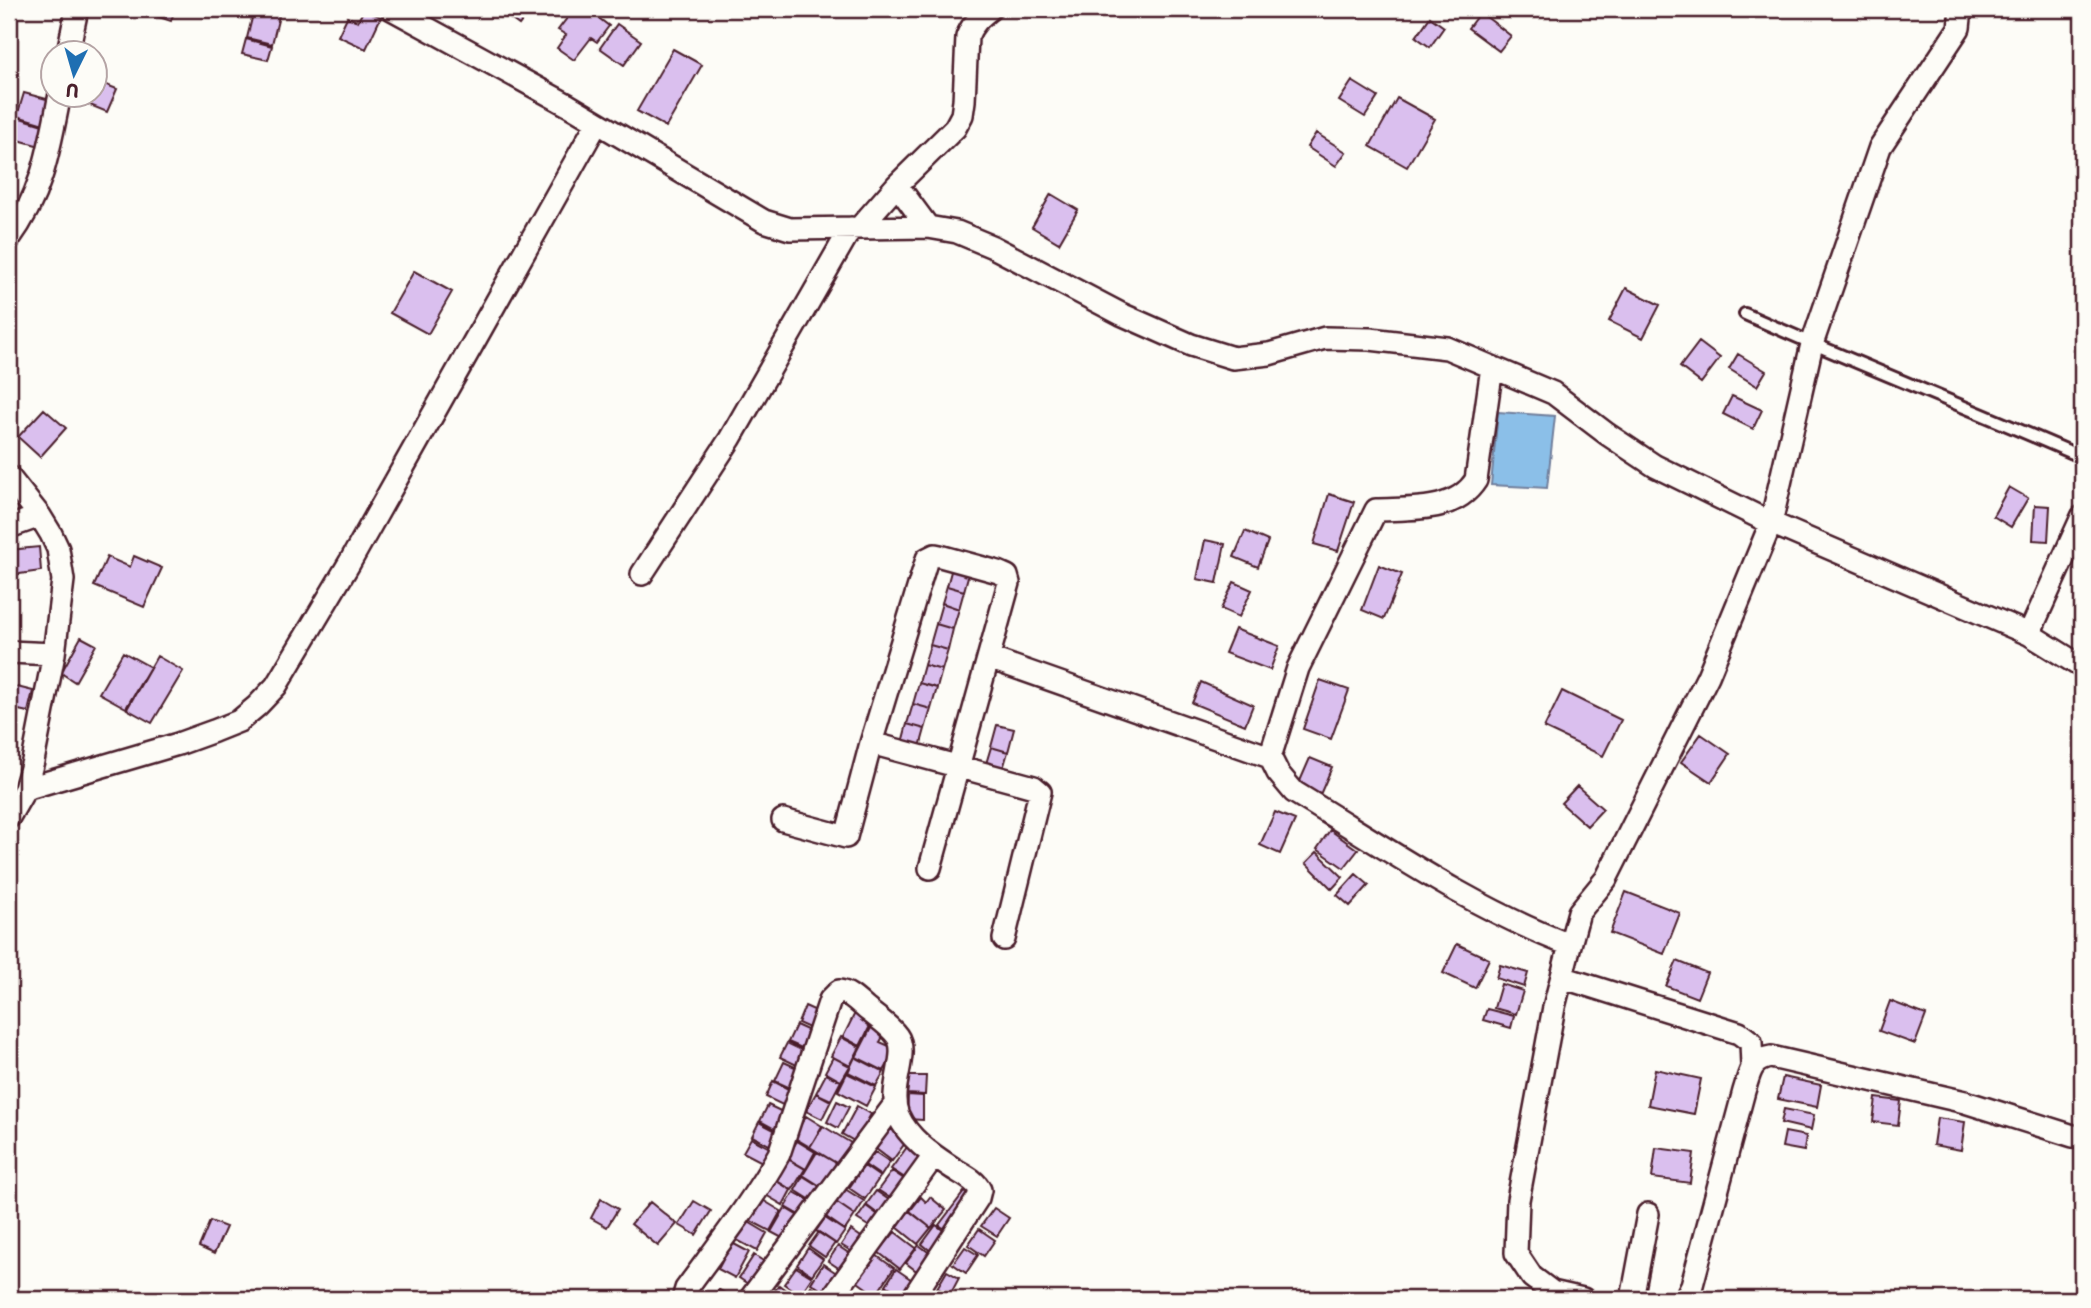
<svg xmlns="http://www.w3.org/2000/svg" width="2091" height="1308" font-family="'Shantell Sans',sans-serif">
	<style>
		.water { fill: #8bbfe8; stroke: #717f9c; stroke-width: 2 }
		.building { fill: #dabfee; stroke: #4a1f2b; stroke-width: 2 }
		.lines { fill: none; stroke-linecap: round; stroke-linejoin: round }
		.lane-casing { stroke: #4a1f2b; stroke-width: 16 }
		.street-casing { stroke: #4a1f2b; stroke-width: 26 }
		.lane { stroke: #fdfcf7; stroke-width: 10 }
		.street { stroke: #fdfcf7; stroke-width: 21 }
	</style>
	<rect width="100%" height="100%" fill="#fdfcf7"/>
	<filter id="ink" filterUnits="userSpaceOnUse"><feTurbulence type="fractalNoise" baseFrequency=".0143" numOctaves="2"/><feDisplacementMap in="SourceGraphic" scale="14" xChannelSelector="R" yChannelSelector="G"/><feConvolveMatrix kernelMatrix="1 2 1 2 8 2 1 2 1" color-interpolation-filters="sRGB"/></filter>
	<g filter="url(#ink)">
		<path class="water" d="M1498,412l57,4 -8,72 -56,-3z"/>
		<path class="building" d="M148,9h27l-4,12 -24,-8z
			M364,9l17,8 -15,32 -28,-13 9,-19 11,4z
			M497,9h34l-12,16z
			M574,9h13l22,17 -12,16 -6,-4 -17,22 -17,-12 9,-13 -8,-5z
			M254,10l25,6 -7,28 -25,-6z
			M1480,12l31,24 -12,15 -31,-23z
			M1430,17l14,10 -14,20 -14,-10z
			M617,24l24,17 -17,24 -24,-17z
			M246,39l26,7 -4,14 -26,-6z
			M673,49l29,16 -36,62 -29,-16z
			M94,80l23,9 -10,23 -22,-9 3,-9h6z
			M1352,81l26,16 -13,20 -26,-16z
			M24,93l30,8 -7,24 -30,-9z
			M1397,98l38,21 -28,48 -37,-21z
			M9,108l8,3 -7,27h-1z
			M17,117l29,9 -6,20 -29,-8z
			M1316,133l30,19 -10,14 -29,-19z
			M1051,194l27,16 -19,33 -27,-16z
			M414,271l38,21 -24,42 -38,-21z
			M1626,288l34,17 -17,33 -34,-17z
			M1699,342l21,16 -19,25 -21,-16z
			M1738,354l28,17 -9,15 -28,-17z
			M1732,396l30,14 -9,19 -30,-15z
			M44,409l22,19 -26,29 -22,-20z
			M2009,487l19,11 -17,29 -18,-11z
			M1329,494l25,8 -16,49 -24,-7z
			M2035,505l15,1 -2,35 -15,-1z
			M1245,531l23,10 -10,26 -24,-10z
			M1205,540l20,4 -8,39 -20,-4z
			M39,547l2,24 -29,4 -3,-25z
			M134,556l28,12 -18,39 -50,-21 13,-29 23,10z
			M953,564l17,5 -6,22 -17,-5z
			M1379,565l23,9 -18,45 -22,-9z
			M1234,582l18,8 -13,27 -18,-8z
			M947,586l17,5 -5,18 -17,-6z
			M942,603l17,6 -6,20 -17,-5z
			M936,624l17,5 -5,21 -18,-5z
			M1235,629l44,17 -9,24 -45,-17z
			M81,637l15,8 -21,37 -14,-9z
			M930,645l18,5 -6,20 -18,-5z
			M123,652l27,15 -24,41 -27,-15z
			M157,656l26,15 -31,52 -25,-14z
			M924,665l18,5 -5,18 -18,-5z
			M1320,680l29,10 -18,49 -28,-10z
			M1201,682l52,23 -8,20 -53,-22z
			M919,683l18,5 -6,21 -18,-5z
			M9,685l24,6 -5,21 -19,-4z
			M1562,691l59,29 -18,36 -59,-28z
			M913,704l18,5 -6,20 -18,-5z
			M907,724l18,5 -5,18 -18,-4z
			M997,725l17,4 -6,23 -17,-5z
			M1701,734l29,20 -19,28 -30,-20z
			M991,747l17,5 -6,20 -17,-5z
			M1310,758l22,9 -13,30 -22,-9z
			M1577,786l26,23 -16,17 -26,-23z
			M1275,812l20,8 -15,34 -20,-9z
			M1330,830l28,20 -14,18 -27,-19z
			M1317,852l26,25 -11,12 -26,-26z
			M1356,874l13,11 -19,21 -13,-11z
			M1626,892l54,21 -16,41 -54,-21z
			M1457,944l32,15 -14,29 -32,-15z
			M1677,961l30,12 -10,25 -31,-12z
			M1500,965l28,8 -4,14 -28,-9z
			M1501,984l22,7 -7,23 -22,-6z
			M1890,1001l36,14 -11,29 -36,-13z
			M805,1006l20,9 -7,17 -20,-9z
			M1487,1009l27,7 -3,12 -28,-8z
			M855,1013l17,9 -12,24 -17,-9z
			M796,1025l22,10 -7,17 -23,-10z
			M872,1026l13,7 -5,9 16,7 -12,22 -28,-14z
			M841,1037l19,10 -10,19 -19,-10z
			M787,1043l25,12 -7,14 -25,-12z
			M833,1057l17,9 -9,15 -16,-9z
			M855,1057l29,15 -8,14 -28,-14z
			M784,1062l22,10 -9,19 -22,-10z
			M1655,1069l46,10 -7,35 -46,-9z
			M847,1073l29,14 -10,19 -28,-15z
			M826,1074l15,7 -10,19 -15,-7z
			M909,1076h17l-1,19 -18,-1z
			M1783,1077l38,8 -4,22 -39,-8z
			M773,1081l25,13 -7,15 -25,-12z
			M816,1093l15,8 -9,18 -16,-8z
			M908,1095l15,1v24l-16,-1z
			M1876,1098l25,3 -3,24 -25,-3z
			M837,1101l12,6 -11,21 -11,-6z
			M768,1105l21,10 -9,17 -20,-11z
			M857,1106l14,8 -15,28 -14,-8z
			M1784,1109l30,6 -3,15 -30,-7z
			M806,1116l16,10 -12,21 -17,-10z
			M1937,1118l28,4 -4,28 -28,-5z
			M759,1122l21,11 -7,14 -21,-11z
			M823,1126l28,17 -13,21 -28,-17z
			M891,1127l17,12 -16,22 -16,-12z
			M1785,1132l21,4 -2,15 -22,-4z
			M751,1138l21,11 -8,14 -21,-11z
			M797,1141l18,11 -9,17 -19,-11z
			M907,1147l17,11 -16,22 -17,-11z
			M1656,1148l38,5 -4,30 -38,-5z
			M817,1152l19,11 -14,24 -19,-12z
			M875,1152l15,10 -9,14 -16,-11z
			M786,1158l19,11 -13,21 -18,-11z
			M864,1166l16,11 -15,22 -16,-11z
			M892,1171l15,10 -14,19 -15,-10z
			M803,1176l16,10 -8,14 -16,-10z
			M773,1179l18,11 -8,15 -19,-11z
			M845,1189l19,12 -9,14 -19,-13z
			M876,1191l16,11 -10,15 -16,-12z
			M794,1192l16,9 -9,15 -16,-9z
			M964,1192l11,9 -24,32 -12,-8z
			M921,1197l5,5 4,-5 16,13 -15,18 -21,-17z
			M601,1199l17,10 -11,18 -16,-9z
			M761,1199l20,12 -11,20 -21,-11z
			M694,1201l17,10 -15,24 -17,-10z
			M650,1202l27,22 -19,22 -27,-22z
			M836,1202l19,13 -10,15 -19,-13z
			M866,1206l15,11 -8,12 -16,-10z
			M785,1208l15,9 -14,23 -15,-8z
			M994,1208l15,10 -12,18 -16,-10z
			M909,1211l22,17 -13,16 -21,-17z
			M825,1218l20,13 -9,13 -20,-13z
			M745,1220l22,13 -10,18 -22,-12z
			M210,1221l16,6 -12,27 -15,-7z
			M936,1225l16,12 -15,19 -15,-12z
			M979,1229l16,11 -11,16 -16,-11z
			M851,1230l13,9 -10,14 -13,-8z
			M819,1232l16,11 -10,14 -16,-11z
			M895,1232l21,16 -16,21 -22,-17z
			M732,1243l17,9 -14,26 -17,-9z
			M919,1245l17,13 -13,18 -17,-13z
			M838,1246l15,10 -10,15 -15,-10z
			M965,1247l13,8 -12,18 -13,-9z
			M808,1248l15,11 -11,16 -15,-10z
			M873,1253l21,15 -18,27 -21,-15z
			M754,1255l14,9 -14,24 -15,-10z
			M823,1264l15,10 -12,19 -15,-10z
			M796,1267l16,10 -12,18 -16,-11z
			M896,1269l19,13 -10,15 -19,-12z
			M947,1271l12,7 -9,17 -13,-7z
			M779,1285l16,12 -2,2h-24z
			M811,1286l15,10 -2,3h-22z
			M886,1286l20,13h-29z
			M934,1289l11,6 -3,4h-14z
			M719,1290l17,9h-22z
			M845,1290l14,9h-21z
			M615,1292l12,7h-16z"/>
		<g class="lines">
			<g class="lane-casing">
				<path id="lane" d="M1745,314c112,50 225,94 337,143"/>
			</g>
			<g class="street-casing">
				<path id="street" d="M392,9l176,96 196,116 26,8 138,-2 29,5 36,15 128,67 70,31 42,13 36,-4 56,-16 45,1 77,9 106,45 54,41 48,32 116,57 258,111 53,33
					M68,52l9,-43
					M897,185l31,42
					M860,227l37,-42 58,-57 7,-13 2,-14 3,-64c5,-13 13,-20 23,-28
					M9,239c34,-46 40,-90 51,-145
					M1492,367l-16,113c-21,33 -65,28 -100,30l-78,158 -28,89 8,16 16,19c89,54 178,116 276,153l9,-33 27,-33 102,-203 63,-153 41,-179 68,-197 79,-119 2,-19
					M9,477l31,39 11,18 7,15 5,31 -9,74 -21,107 -8,28 -16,28
					M9,527l31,-11
					M642,574l88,-135 121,-211
					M2029,634l53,-117
					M9,652l45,2
					M989,658l281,99
					M871,743l163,44 6,5 -36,147
					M25,789l153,-45 36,-13 25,-10 18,-15 19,-20 74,-124 247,-439
					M783,820l63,17 25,-94 56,-184 8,-4 5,1 58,16 9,4 2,7 -79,285
					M1570,945l-16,62 -36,193 -2,53 16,24 20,15 31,7
					M1560,984l11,-4 168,53 12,9 1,24
					M683,1299l3,-10c32,-44 66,-87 93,-135l51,-154 9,-9c11,1 21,13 30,20 10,8 21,15 28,25 13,18 -10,53 1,79 10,23 33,39 53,52 10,7 24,12 29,23l-2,8 -66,101
					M750,1299l145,-195
					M831,1299l103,-143
					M1632,1299l16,-85
					M1685,1299l7,-14 52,-194c6,-18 6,-31 27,-34l194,45 108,34 9,1"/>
			</g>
			<use href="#lane" class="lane"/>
			<use href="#street" class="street"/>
		</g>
	</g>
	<rect width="2091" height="1308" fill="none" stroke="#fdfcf7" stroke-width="35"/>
	<rect x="18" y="18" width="2056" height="1273" fill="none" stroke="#4a1f2b" stroke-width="2.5" filter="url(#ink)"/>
	<g transform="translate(74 74) rotate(185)"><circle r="33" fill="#fdfcf7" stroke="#b5a4a5" stroke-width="2"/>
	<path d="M0-5L12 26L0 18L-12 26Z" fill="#1f6fb2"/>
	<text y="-10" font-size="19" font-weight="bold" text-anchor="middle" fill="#4a1f2b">U</text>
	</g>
</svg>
